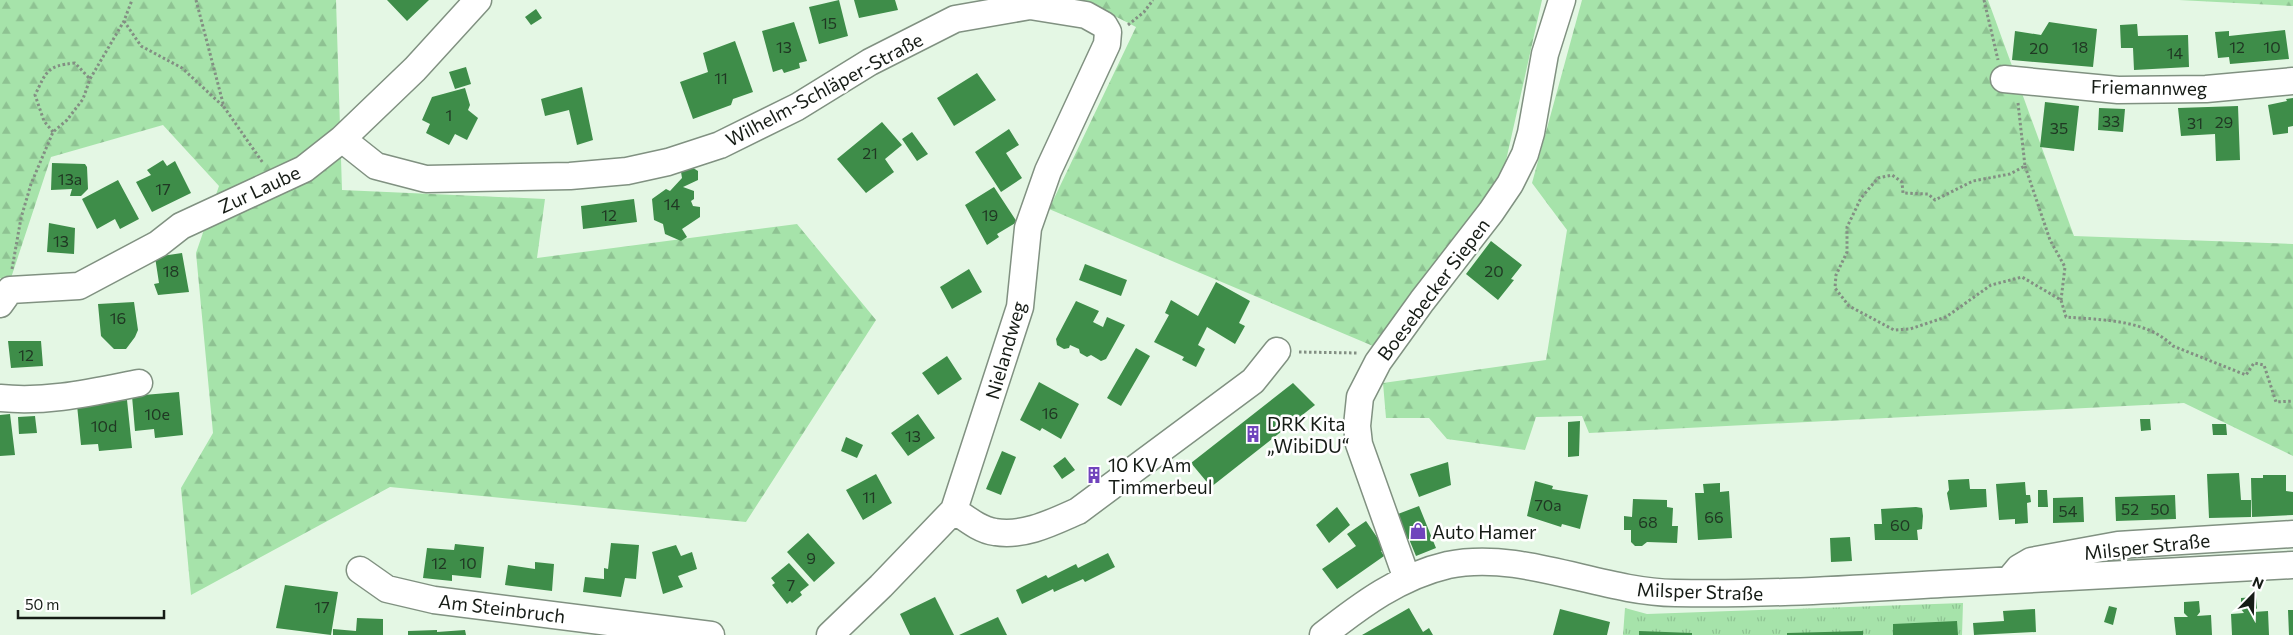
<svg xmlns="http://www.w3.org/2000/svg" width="2293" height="635" font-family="Commissioner,sans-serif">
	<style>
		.grass { fill: url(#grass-tufts) }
		.forest { fill: url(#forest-firs) }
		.building { fill: #3e8d49 }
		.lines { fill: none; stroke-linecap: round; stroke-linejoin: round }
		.minor-casing { stroke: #809181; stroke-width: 29 }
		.path { stroke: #838f83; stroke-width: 3; stroke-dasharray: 2.5 2.5; stroke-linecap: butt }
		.minor { stroke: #fff; stroke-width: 26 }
		.labels { text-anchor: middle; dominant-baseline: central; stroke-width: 5; stroke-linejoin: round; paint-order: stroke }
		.number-label { font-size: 16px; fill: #203823 }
		.street-label { font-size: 19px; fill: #161c16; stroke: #fff }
		.poi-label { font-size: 19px; fill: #161c16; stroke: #fff; text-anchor: start }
	</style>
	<defs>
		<pattern id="grass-tufts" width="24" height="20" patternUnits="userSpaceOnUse" patternTransform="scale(1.25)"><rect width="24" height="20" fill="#a6e3aa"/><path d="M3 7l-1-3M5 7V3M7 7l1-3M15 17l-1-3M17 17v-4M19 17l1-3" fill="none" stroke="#8ec292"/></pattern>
		<pattern id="forest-firs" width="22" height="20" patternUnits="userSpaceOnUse" patternTransform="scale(1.25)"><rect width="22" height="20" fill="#a6e3aa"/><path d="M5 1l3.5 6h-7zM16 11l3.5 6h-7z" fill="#8ec292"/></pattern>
	</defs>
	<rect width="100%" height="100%" fill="#e4f7e4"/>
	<path class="grass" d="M1963,603l-1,32h-339l2,-27 22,6z"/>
	<path class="forest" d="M0,0h336l6,190 203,9 -8,59 260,-34 79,96 -130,202 -356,-35 -199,108 -10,-107 32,-55 -17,-180 23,-67 -56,-61 -112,32 -42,127 -9,-6z
		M1071,0h471l-39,174 -130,172 -324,-137 87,-182 -33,-17z
		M1582,0h406l86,236 219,8v212l-109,-53 -595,30 -7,-17 -46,1 -11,33 -78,-11 -18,-21h-43l-3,-35 163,-23 21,-130 -35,-47z
		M2179,0h114v6z"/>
	<path class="building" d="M387,0h42l-22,21z
		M839,0l9,36 -29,8 -10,-37z
		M854,0h41l3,10 -39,8z
		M536,9l6,9 -11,7 -6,-8z
		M794,22l13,39 -8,2 1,5 -16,5 -2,-4 -9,3 -11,-41z
		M2049,22l48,7 -4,38 -81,-7 3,-29 26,4z
		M2137,24l1,12 50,-1 1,32 -55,3 -1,-22h-12l-1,-23z
		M2285,30l4,29 -59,5 -1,-7 -11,1 -3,-26 14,-1v5z
		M735,41l18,51 -20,7 -2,6 -38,14 -13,-37 28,-10 -5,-19z
		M466,67l5,17 -16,5 -6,-17z
		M977,73l19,27 -42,26 -17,-28z
		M582,87l11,53 -16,5 -8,-35 -24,6 -4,-17z
		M465,88l5,17 -2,5 10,8 -11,22 -12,-6 -6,11 -23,-12 4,-9 -8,-4 10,-23z
		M2293,98v28l-5,1v6l-15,2 -5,-30 19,-4 -1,-2z
		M2045,102l34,4 -5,45 -34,-4z
		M2238,106l2,54 -24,1 -1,-27 -34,2 -3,-28z
		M2099,108l26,1 -2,23 -25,-2z
		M882,122l20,23 -17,14 9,13 -28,21 -29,-34z
		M1009,129l10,16 -13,8 16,25 -21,14 -26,-40z
		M912,132l16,22 -11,7 -15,-22z
		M163,160l4,6 8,-5 16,32 -39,19 -16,-30 15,-7 -4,-5z
		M52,163l33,1 2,3 1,22 -7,7h-11l2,-7 -21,1z
		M690,166l8,5v9l-15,7 11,4v8l-3,2 2,5 7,1v10l-18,12 5,8 -6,4 -16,-7 -2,-10 -9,-4 -2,-21 14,-10 4,2 12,-13 -1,-6z
		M118,180l21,39 -19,10 -5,-10 -18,10 -15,-30z
		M994,187l23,35 -20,12 2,3 -12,8 -22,-40z
		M634,199l3,23 -54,7 -2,-23z
		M49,223l26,5 -1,26 -27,-2z
		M1491,241l31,24 -11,14 3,1 -16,20 -32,-26z
		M182,253l7,39 -31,3 -4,-11 5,-1 -4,-26z
		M1085,264l42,16 -6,16 -42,-16z
		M969,269l13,23 -30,17 -12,-22z
		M1216,282l34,19 -11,22 6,3 -10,18 -28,-17 -9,18 7,4 -9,18 -14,-7 2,-3 -30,-15 15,-27 -4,-2 6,-13 27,16z
		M1076,301l23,10 -6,11 10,5 4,-10 18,8 -19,34 -5,2 -10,-6 -4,2 -7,-4 -1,-4 -9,-4 -1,3 -5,1 -7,-4 -1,-6z
		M134,302l4,28 -3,7 -9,12h-12l-13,-13 -3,-32z
		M8,341h33l2,25 -32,2z
		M1136,348l14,8 -29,50 -14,-8z
		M947,356l15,23 -24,16 -16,-22z
		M1039,382l40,22 -18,35 -19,-11 -2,3 -20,-11z
		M1293,383l22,22 -104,82 -20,-24z
		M179,392l4,43 -28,3 -1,-9 -19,2 -3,-35z
		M127,400l5,48 -33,3 -1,-7 -17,1 -4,-40z
		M10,414l5,41 -15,1v-41z
		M918,414l17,24 -27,18 -17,-23z
		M35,416l2,17 -18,1 -1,-17z
		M2140,419h10l1,11 -10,1z
		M1580,421l-1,35 -11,1v-35z
		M2212,424h14l1,11h-14z
		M846,437l17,8 -6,13 -16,-7z
		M1002,451l14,6 -15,38 -15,-6z
		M1065,457l10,13 -13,9 -9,-13z
		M1448,462l3,23 -32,12 -9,-23z
		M1095,470l4,5 -7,6 -3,-5z
		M2239,473l2,27h10v17l-42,1 -2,-44z
		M876,474l16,29 -29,17 -17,-30z
		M2263,475h23v16l7,1v23l-41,2 -1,-39h12z
		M1969,479l1,10h16l1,18 -37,3 -3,-17 2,-3 -1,-10z
		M1535,481l18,5 -1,3 36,6 -8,34 -18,-5 -1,3 -34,-11z
		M2025,482l1,13h4l1,7 -4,1 1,20 -13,1v-5l-16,1 -3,-36z
		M1720,483v9l9,-1 3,47 -34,2 -3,-47h9l-1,-9z
		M2038,490h9l1,17h-10z
		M2175,495l1,24 -60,2 -1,-24z
		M2083,497l1,25 -31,1v-25z
		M1633,499l34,1v7l6,1 -1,18h6l-1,17 -30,-1 -5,4h-7l-4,-4v-12h-7v-14l8,1z
		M1419,506l17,42 -20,8 -7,-17 -9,3 -10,-25z
		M1337,507l13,18 -21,18 -13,-18z
		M1916,507l6,1 1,8 -1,13 -5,1 1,10h-43l-1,-16h8l-1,-15z
		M1366,521l19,28 -4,2 3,5 -47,33 -15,-20 34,-23 -9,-12z
		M808,533l27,30 -21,19 -27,-30z
		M1850,537l2,24 -21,1 -1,-24z
		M611,543l28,2 -3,34 -11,-1 -4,19 -38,-5 2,-15 19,2v-11l4,1z
		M455,544l29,3 -3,31 -29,-3v6l-29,-3 4,-30 27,2z
		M676,545l5,11 11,-4 5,17 -19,7 5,11 -20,7 -11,-42z
		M1108,553l7,14 -30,15 -2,-3 -29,13 -1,-3 -31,15 -6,-14 30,-15 2,3 28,-14 2,4z
		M535,562l19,2 -2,27 -47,-6 3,-20 27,4z
		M789,563l20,22 -9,7 2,3 -10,8 -2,-2 -3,3 -15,-19 3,-2 -4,-5z
		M285,585l53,7 -7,43 -55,-7z
		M935,597l19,38h-44l-10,-21z
		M2256,597l1,11 -3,4 14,-1 1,24h-37l-1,-21 13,-1 -3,-4v-11z
		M2199,601l1,11 -3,4 14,-1 1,20h-36l-2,-18h14l-4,-4v-11z
		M2109,606l8,2 -4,17 -9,-3z
		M1409,608l14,24 6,-4 4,7h-71z
		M1560,609l50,13 -3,13h-54z
		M2035,609l1,23 -62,3 -1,-12 31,-2 -1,-10z
		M2288,610h5v25h-4z
		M998,617l9,18h-48z
		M357,618l26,1v16h-50v-6l23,2z
		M1957,621l1,14h-65v-11z
		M437,630v2l28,-2 1,5h-58v-4z
		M1639,631l53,2v2h-53z
		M1863,631v4h-76v-2z"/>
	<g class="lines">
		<g class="minor-casing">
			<path id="minor" d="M2004,79l114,11 88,-1 87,-8
				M342,139l34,27 50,13 144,-3 57,-5 41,-9 52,-17 77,-38 73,-45 85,-43 75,-13 56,9 18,10 4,7 -1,12 -59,127 -20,57 -8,79 -66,203 -73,76 -51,49
				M0,304l10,-14 69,-4 79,-42 23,-18 123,-57 38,-30 73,-70 63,-69
				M0,398c47,5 93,-6 139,-15
				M954,510c13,9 26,20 41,22 29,5 58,-10 83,-21l175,-130 24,-30
				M360,570l27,19 47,11 277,35
				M1407,579l-48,-135 -2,-18 3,-29 18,-35 44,-61 69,-89 19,-28 15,-30 6,-21 14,-79 17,-54
				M2009,580l10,-12 12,-7 87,-16 175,-11
				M1323,635c38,-30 77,-59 125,-70 75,-15 152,27 227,28 95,2 189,-5 284,-10 111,-6 223,-12 334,-18"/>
		</g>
		<path class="path" d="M196,0l28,107 39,56
			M1984,0l14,60
			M124,21l17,25 41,22 42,39
			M1128,25l16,-13 9,-12
			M2018,103l7,63 -15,8 -37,7 -38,19 -7,-6 -25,-1 -1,-11 -10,-7 -14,3 -17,20 -14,29v25l-11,23 -1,13 14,18 45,24 16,-1 36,-12 45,-32 31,-8 39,23 5,17c35,3 80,2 107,29l73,29 8,-12 10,2 12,37 17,-1
			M53,132l-9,-11 -9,-26c12,-24 11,-29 40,-32l15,16
			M2025,166l25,74 15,27 -4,33
			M12,269l9,-51 10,-34 22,-52 14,-12 16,-21 7,-20 34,-58 8,-21
			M1299,352l58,1"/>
		<use href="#minor" class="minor"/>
	</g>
	<defs>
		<g id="building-bare" transform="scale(1.35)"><path d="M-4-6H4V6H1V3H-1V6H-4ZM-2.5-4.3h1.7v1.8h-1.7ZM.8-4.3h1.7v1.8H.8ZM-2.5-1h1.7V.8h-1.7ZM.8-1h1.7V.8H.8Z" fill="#7044bc" stroke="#fff" stroke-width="2.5" paint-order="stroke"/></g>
		<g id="shop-bare" transform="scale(1.35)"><path d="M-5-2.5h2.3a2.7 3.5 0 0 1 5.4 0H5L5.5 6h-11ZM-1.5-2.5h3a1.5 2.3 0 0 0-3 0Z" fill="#7044bc" stroke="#fff" stroke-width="2.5" paint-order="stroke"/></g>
	</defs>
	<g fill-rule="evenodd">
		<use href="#building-bare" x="1253" y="434"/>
		<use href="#building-bare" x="1094" y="475"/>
		<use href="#shop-bare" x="1418" y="531"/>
	</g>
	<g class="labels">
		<g class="number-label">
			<text x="829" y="22">15</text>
			<text x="784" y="46">13</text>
			<text x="2080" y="46">18</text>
			<text x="2237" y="46">12</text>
			<text x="2272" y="46">10</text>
			<text x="2039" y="47">20</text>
			<text x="2175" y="52">14</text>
			<text x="721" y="77">11</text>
			<text x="449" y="114">1</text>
			<text x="2111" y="120">33</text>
			<text x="2224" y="121">29</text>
			<text x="2195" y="122">31</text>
			<text x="2059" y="127">35</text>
			<text x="870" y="152">21</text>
			<text x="70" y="178">13a</text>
			<text x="163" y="188">17</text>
			<text x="672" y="203">14</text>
			<text x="609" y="214">12</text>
			<text x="990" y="214">19</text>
			<text x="61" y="240">13</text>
			<text x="171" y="270">18</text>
			<text x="1494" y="270">20</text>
			<text x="118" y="317">16</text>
			<text x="26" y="354">12</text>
			<text x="1050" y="412">16</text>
			<text x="157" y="413">10e</text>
			<text x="104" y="425">10d</text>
			<text x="913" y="435">13</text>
			<text x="869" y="496">11</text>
			<text x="1548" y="504">70a</text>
			<text x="2130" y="508">52</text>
			<text x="2160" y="508">50</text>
			<text x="2068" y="510">54</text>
			<text x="1714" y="516">66</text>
			<text x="1648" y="521">68</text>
			<text x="1900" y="524">60</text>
			<text x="811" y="557">9</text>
			<text x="439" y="562">12</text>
			<text x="468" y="562">10</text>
			<text x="791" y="584">7</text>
			<text x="322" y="606">17</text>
		</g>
		<g class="street-label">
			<text transform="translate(2149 87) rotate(1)">Friemannweg</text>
			<text transform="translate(824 89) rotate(-28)">Wilhelm-Schläper-Straße</text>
			<text transform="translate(259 189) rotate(-25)">Zur Laube</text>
			<text transform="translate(1433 289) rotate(-53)">Boesebecker Siepen</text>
			<text transform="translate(1005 350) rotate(-74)">Nielandweg</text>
			<text transform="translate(2147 546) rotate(-6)">Milsper Straße</text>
			<text transform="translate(1700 591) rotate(2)">Milsper Straße</text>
			<text transform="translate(502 608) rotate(7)">Am Steinbruch</text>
		</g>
		<g class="poi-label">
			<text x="1267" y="423">DRK Kita<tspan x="1267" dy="22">„WibiDU“</tspan></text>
			<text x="1108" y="464">10 KV Am<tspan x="1108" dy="22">Timmerbeul</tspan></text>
			<text x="1432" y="531">Auto Hamer</text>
		</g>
	</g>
	<g transform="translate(2253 595) rotate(23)" stroke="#ffffff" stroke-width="4" paint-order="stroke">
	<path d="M0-4L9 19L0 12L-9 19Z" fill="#161c16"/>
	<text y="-8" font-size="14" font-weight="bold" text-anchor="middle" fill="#161c16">N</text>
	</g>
	<path d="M18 610v8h146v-8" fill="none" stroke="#161c16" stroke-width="2.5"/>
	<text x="25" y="610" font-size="15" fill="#161c16" stroke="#ffffff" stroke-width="4" paint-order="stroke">50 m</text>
</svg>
